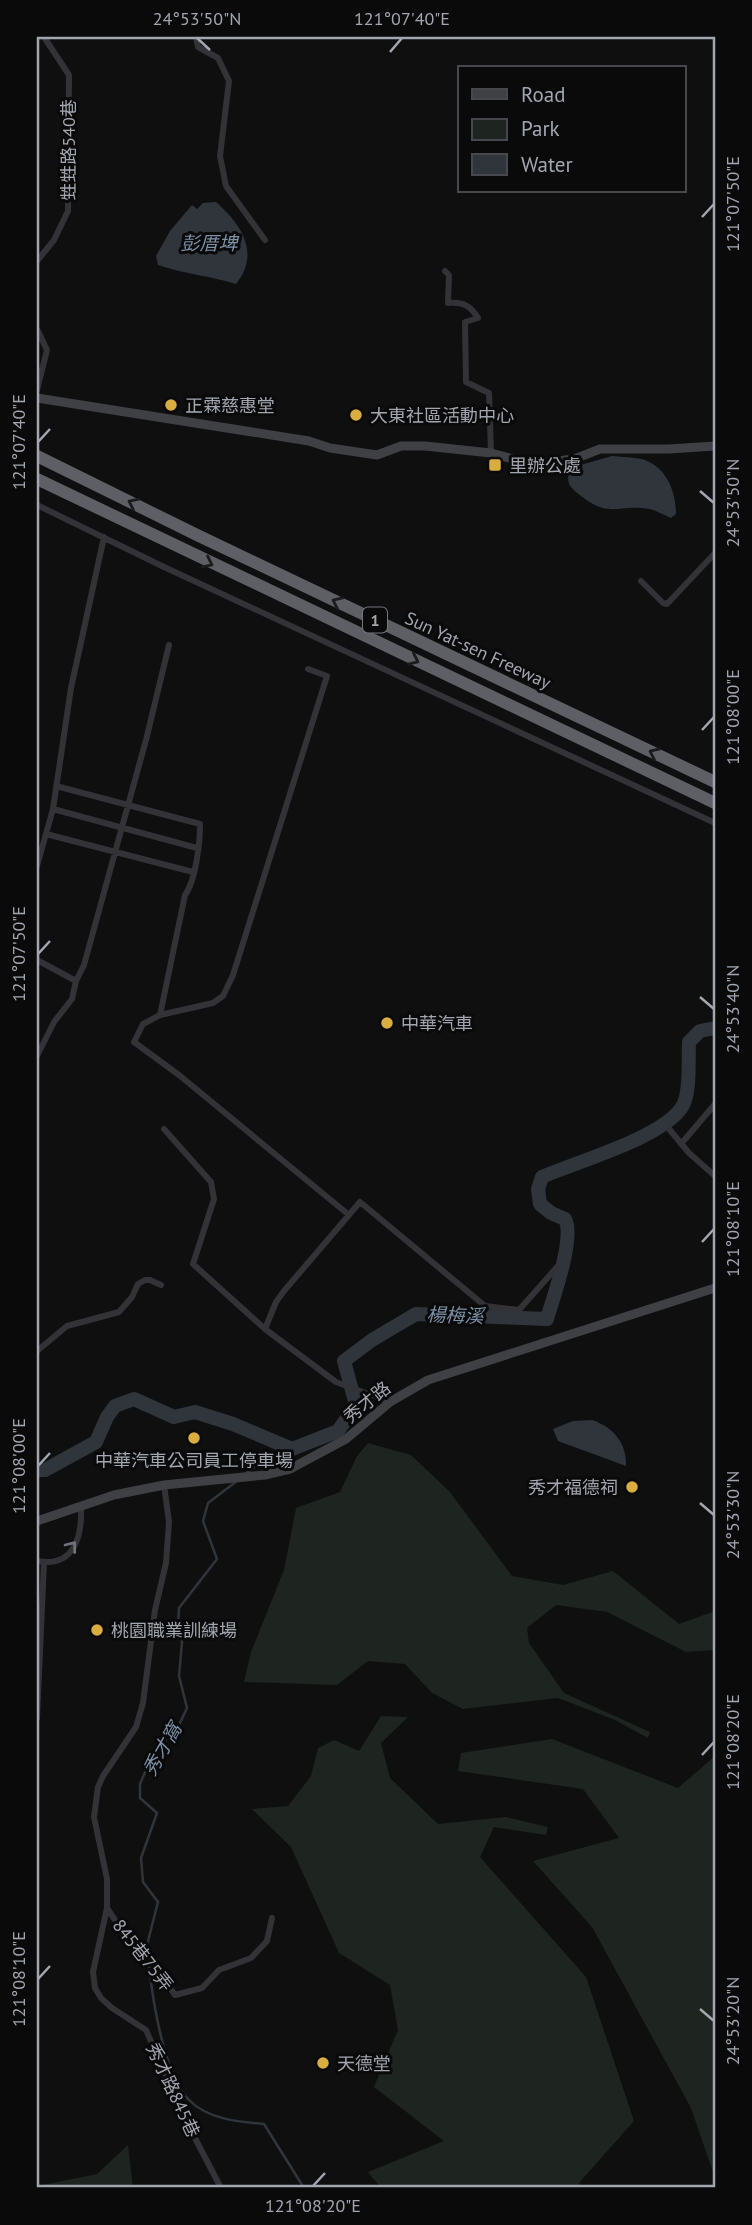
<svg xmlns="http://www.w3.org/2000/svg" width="752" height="2225" font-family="'PT Sans','Noto Sans TC',sans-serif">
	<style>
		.green { fill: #1e241f }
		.water { fill: #2f353b }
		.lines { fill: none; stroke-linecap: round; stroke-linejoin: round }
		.stream { stroke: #2f353b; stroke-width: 2.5 }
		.river { stroke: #2f353b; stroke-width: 14 }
		.street { stroke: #333337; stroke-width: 6 }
		.secondary { stroke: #3f4044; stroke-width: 9 }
		.highway { stroke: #5d5f65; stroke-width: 12 }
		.oneway { stroke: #1b1b1d }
		.oneway2 { stroke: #707279 }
		.ticks { fill: none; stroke: #a2a6af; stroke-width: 2.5 }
		.poi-dot { fill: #d9ad3f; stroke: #0a0a0b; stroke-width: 2.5 }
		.labels { text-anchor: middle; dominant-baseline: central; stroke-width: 6; stroke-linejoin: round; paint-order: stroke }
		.shield { fill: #0a0a0b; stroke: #74777e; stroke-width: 2 }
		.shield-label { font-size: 16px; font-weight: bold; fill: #a2a6af }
		.street-label { font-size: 18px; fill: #a2a6af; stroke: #0a0a0b }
		.poi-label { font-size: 18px; fill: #a2a6af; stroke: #0a0a0b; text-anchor: start }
		.water-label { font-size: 19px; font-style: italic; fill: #7d91a7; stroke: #0a0a0b }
		.neatline { fill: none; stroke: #a2a6af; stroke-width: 2.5 }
		.ticks-label { font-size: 18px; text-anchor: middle; fill: #a2a6af }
	</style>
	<rect width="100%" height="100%" fill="#0f0f10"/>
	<path class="green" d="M368,1443l43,12 39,37 62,84 51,9 50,-14 66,53 36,-13v39l-29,2 -79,-40 -51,-7 -29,23 2,15 35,50 86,39 -2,6 -33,-18 -57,-22 -95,11 -31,-16 -27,-29 -37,-3 -31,24 -93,-3 7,-30 33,-82 12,-62 44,-16 17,-36z
		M381,1716l27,1 -27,26 9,35 48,46 68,-7 42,10 -2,8 -52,-8 -14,30 106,120 48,144 -55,62 4,5h-202l-13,-16 76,-31 -70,-54 24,-57 -8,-45 -51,-32 -48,-106 -39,-38 36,-3 23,-30 7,-28 16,-8 25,11z
		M552,1739l126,49 37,-32v422l-24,-70 -99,-181 -59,-66 86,-23 -36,-49 -125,-18 3,-18z
		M128,2145l5,43h-96v-2l60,-12z"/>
	<path class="water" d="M216,202c25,22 45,51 20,82 -25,-8 -52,-10 -78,-19l-2,-9 14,-25 22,-26 5,4 6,-6z
		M612,456c10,1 24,1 33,4 23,9 31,33 31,54l-5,4c-7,-3 -14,-7 -21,-9 -35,-6 -39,12 -74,-17 -9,-7 -9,-13 -6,-24z
		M592,1420c21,7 35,23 34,46l-68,-25 -5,-12 20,-8z"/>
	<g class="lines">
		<path class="stream" d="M245,1474l17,-13 30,-12
			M148,1960l-2,-11 12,-47 -15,-20 -2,-24 16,-45 -17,-15v-14l6,-14 14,-23 19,-22 8,-17 -8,-32 3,-34 -4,-17 1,-17 38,-49 -14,-38 5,-18 29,-22
			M149,1967c4,34 15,108 40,133 18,19 50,22 75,24l40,64"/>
		<path class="river" d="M37,1470h8l51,-28 11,-25 8,-11 19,-7 40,18 21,-5 38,12 59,25 46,-18 18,-26 -12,-44 28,-21 44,-26 131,5c6,-21 28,-81 18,-100l-14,-6 -11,-9 -2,-15 4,-12c36,-16 120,-39 140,-70 9,-14 6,-49 7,-65l11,-11 15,-3"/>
		<path class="street" d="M196,37l2,10 20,11 11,23 -9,75 6,30 39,54
			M37,261l17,-21 14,-29 1,-136 -25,-38
			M445,271l4,4 -1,28c15,-1 22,2 30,15l-13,4 1,60 23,11 2,60
			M37,329l10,21 -10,40
			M37,505l127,62 551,256
			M641,581l22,22 4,1 48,-51
			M308,669l19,7 -94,299 -10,21 -10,7 -53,12 -17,9 -9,18 45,33 170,140
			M56,786l144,38c0,18 -4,56 -15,71l-25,120
			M53,809l144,39
			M46,834l147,38
			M37,866l16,-57 18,-121 33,-151
			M37,960l39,21
			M37,1056l17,-34 18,-23 4,-18 8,-16 62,-225 23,-95
			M164,1129l47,53 3,17 -21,65 72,65 71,53 54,20
			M670,1130l19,23 26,23
			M681,1144l34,-40
			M265,1329l11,-27 8,-11 76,-89 125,104 34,4 38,-43
			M37,1351l30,-25 52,-14 13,-15 6,-13 7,-4h5l11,5
			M164,1485l5,37 -3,41 -11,47 -12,93 -7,24 -33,49 -5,11 -4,30 13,62v29l-14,64 2,16 6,10 11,10 34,22 38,87 37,71
			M37,1561c37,7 45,-24 44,-53
			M37,1718l7,-155
			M107,1908l33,49 18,14 17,24 27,-7 17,-18 32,-12 16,-17 5,-23"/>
		<path class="secondary" d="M37,398l272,43 21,7 47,7 24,-9h24l66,7 29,8 34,1 23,-4 23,-9h69l46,-3
			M37,1521l77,-26 50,-10 101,-10 25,-6 56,-30 44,-37 38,-22 287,-92"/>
		<path class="highway" d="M37,456l160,79 518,247
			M37,479l678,324"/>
	</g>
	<defs><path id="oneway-chevron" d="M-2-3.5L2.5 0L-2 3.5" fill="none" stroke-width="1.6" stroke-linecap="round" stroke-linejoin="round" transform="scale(1.75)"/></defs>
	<g class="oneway">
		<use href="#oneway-chevron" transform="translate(133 503) rotate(-154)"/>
		<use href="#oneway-chevron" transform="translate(208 563) rotate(26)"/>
		<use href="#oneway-chevron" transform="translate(337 602) rotate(-155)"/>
		<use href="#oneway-chevron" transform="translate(414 660) rotate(25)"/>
		<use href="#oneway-chevron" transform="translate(654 753) rotate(-155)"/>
	</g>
	<use class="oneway2" href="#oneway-chevron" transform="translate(72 1546) rotate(-52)"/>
	<path class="ticks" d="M197,38l13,12M390,52l12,-14M702,217l12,-13M38,442l12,-13M700,491l14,12M702,730l12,-13M38,954l12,-13M700,997l14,12M702,1242l12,-13M38,1466l12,-13M700,1503l14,12M702,1755l12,-13M38,1979l12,-13M700,2009l14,12M313,2186l12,-13"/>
	<g class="poi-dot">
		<circle cx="171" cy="405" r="7"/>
		<circle cx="356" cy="415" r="7"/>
		<rect x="488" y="458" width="14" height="14" rx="3.5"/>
		<circle cx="387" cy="1023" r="7"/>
		<circle cx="194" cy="1438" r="7"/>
		<circle cx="632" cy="1487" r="7"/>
		<circle cx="97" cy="1630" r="7"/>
		<circle cx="323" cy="2063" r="7"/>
	</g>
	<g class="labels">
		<rect class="shield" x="363" y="607.5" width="24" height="25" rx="5"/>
		<g class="shield-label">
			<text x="375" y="620">1</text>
		</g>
		<g class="street-label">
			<text transform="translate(68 150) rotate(-90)">甡甡路540巷</text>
			<text transform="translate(478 650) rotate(25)">Sun Yat-sen Freeway</text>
			<text transform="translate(367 1402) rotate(-39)">秀才路</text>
			<text transform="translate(143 1955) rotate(52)">845巷75弄</text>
			<text transform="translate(173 2090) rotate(65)">秀才路845巷</text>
		</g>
		<g class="poi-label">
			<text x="185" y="405">正霖慈惠堂</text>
			<text x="370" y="415">大東社區活動中心</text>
			<text x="509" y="465">里辦公處</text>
			<text x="401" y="1023">中華汽車</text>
			<text x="194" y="1460" text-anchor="middle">中華汽車公司員工停車場</text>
			<text x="618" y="1487" text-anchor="end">秀才福德祠</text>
			<text x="111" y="1630">桃園職業訓練場</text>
			<text x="337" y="2063">天德堂</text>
		</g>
		<g class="water-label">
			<text x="209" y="243">彭厝埤</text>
			<text transform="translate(455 1315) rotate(2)">楊梅溪</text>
			<text transform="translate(162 1749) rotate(-60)">秀才窩</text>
		</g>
	</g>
	<rect width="752" height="2225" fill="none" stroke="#0a0a0b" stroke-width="77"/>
	<rect x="458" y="66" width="228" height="126" fill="#0a0a0b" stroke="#47484d" stroke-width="2"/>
	<rect x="472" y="89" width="35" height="10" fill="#3f4044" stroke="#47484d" stroke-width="2"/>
	<text x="521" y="102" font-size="21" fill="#a2a6af">Road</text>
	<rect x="472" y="119" width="35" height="21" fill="#1e241f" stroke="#47484d" stroke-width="2"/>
	<text x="521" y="136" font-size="21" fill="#a2a6af">Park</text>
	<rect x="472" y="154" width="35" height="21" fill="#2f353b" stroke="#47484d" stroke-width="2"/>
	<text x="521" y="172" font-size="21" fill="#a2a6af">Water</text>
	<rect x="38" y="38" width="676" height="2148" class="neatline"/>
	<g class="ticks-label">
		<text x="197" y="25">24°53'50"N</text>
		<text x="402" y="25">121°07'40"E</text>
		<text transform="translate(733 204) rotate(-90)" y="6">121°07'50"E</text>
		<text transform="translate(19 442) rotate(-90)" y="6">121°07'40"E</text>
		<text transform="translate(733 503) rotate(-90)" y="6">24°53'50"N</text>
		<text transform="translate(733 717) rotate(-90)" y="6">121°08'00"E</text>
		<text transform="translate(19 954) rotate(-90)" y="6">121°07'50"E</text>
		<text transform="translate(733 1009) rotate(-90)" y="6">24°53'40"N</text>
		<text transform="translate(733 1229) rotate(-90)" y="6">121°08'10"E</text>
		<text transform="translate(19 1466) rotate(-90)" y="6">121°08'00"E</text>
		<text transform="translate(733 1515) rotate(-90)" y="6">24°53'30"N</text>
		<text transform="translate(733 1742) rotate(-90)" y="6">121°08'20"E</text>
		<text transform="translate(19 1979) rotate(-90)" y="6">121°08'10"E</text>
		<text transform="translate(733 2021) rotate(-90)" y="6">24°53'20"N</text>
		<text x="313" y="2212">121°08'20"E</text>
	</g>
</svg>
